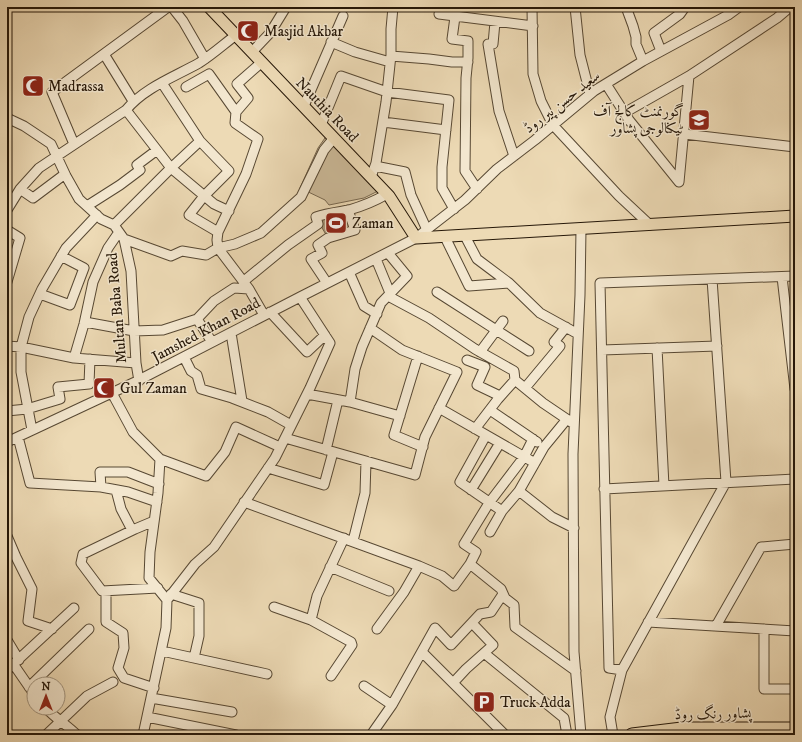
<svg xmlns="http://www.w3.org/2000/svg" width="802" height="742" font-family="'IM FELL DW Pica',Amiri,serif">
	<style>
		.green { fill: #cbb998; stroke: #786850 }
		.water { fill: #a9987a; stroke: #74644c }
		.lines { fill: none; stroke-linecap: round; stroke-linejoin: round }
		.minor-casing { stroke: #574833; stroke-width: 11 }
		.major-casing { stroke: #251708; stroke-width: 13 }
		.highway-casing { stroke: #251708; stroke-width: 15 }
		.minor { stroke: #f3e7cf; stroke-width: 9 }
		.major { stroke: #eddab5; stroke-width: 11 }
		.highway { stroke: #eddab5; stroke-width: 13 }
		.labels { text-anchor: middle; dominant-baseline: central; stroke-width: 3; stroke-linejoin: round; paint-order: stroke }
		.poi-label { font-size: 15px; fill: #251708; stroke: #f3e7cf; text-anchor: start }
		.street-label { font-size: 15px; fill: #251708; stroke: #f3e7cf }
	</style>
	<rect width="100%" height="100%" fill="#eddab5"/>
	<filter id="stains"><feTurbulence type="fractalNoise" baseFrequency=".005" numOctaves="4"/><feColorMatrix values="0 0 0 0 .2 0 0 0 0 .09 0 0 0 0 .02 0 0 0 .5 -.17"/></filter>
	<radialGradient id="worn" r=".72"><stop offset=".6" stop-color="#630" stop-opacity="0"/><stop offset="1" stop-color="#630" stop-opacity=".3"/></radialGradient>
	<path class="green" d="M327,135l53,55 -16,8 -35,7 -4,-5 -25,-12 18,-40z"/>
	<path class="water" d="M348,210l7,20 -27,8 -13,-22z"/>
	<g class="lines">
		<g class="minor-casing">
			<path id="minor" d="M172,7l11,14 22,38
				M441,7l-2,7 94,12
				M532,7l1,67 8,27 12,24 66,71 31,29
				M575,7l5,48 10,39
				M626,7l7,19 3,11v7l7,17
				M455,17l-3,22 16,2v17l-2,20 -1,93 12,18
				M495,22l-2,22h-5l11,67 15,45
				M331,42l24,10 35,10
				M661,51l-7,-18 26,-19 5,-7
				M252,52l18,-19 16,-26
				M104,54l29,47
				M391,56l38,3 23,3h16
				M162,83l38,58 29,30 -25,25 -15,19 29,17
				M606,84l23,36 50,62 10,-106 88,-58 13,-11
				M186,87l23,-13 27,38
				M304,106l39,-90
				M126,110l45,58 43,36 15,7
				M624,113l65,-37
				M7,118l17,8 27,18 15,32 13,23 22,20 13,6 10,14 7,32 5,92 3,18
				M383,122l63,8
				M321,125l20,-49 46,16 62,8 -7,67v21l12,21
				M684,134l111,13
				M74,144l-22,-52 116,-85
				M375,166l30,6 6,23 16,35
				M371,177l5,-14 10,-61 5,-47v-26l2,-22
				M20,189l13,9 32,-24
				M87,206l33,-21 20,-15 -3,-5 20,-15
				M7,210l13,-21 19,-21 87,-58c18,-22 48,-33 73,-47 13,-8 25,-19 37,-28
				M114,225l57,-57 29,-27
				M581,229l-1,66 -7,159 1,198 7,83
				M7,230l13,8 -13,44
				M465,236l12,23 32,24 31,30 38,21
				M445,237l24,49 40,-3
				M124,239l47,17 11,-5 24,4 12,-7 17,-4 26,-11 40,-36 23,-47 10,-12
				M376,259l14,34
				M349,272l15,34 13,8
				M782,277l13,112
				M712,279l14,203 -104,188 -13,-2 -9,-385 195,-7
				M244,281l44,-36 30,-21 -2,-7c11,-4 22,-5 33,-7 14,-4 26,-9 38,-16
				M327,283l-16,-24 11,-6 -4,-8 10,-7 27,-8 -7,-20
				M249,289l-31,-41 -1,-8 1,-8 28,-58 12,-35 -23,-16 1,-11 12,-14 -11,-14 25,-22
				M437,292l92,59
				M40,294l30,11 14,-37 -23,-12
				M388,296l41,22 46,31 39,22 1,9 28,23 31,21
				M270,312l37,40 18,-17
				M85,322l49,9 29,-1 34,-11
				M231,333l11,68
				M212,342l-15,-23 17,-18 20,-13 15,1 15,26
				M7,346l14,1 53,11 62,5
				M657,348l7,138
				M602,350l115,-4
				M480,352l23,-31
				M418,356l-24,79 29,12
				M184,357l7,14 6,4 4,14 31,9 36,14 23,13
				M74,358l10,-34 9,-42 15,-34 11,-16
				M467,360l18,7 -8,18 23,11
				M525,388l35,-42 -6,-4 12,-15
				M112,393l21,39 27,27 -2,34 -8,59 -1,26 18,22
				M307,394l43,8 50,14
				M350,402l5,-33 7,-22 19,-44 26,-27 -19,-23
				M439,408l96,55
				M490,410l47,32
				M7,411l20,-2 33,-10 -2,-12 31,-3 1,-25
				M475,429l23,-30 17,-19
				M32,430l-11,-58v-25l8,-30 13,-28 24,-41 31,-33
				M486,435l-26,47 42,29
				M18,437l12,46 71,4 27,5 29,10
				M285,438l130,37 10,-38 32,-65 -55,-22 -32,-22
				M7,442l128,-60 165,-85 116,-59 49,-38 32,-31 38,-29 59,-49 49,-30 85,-46 11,-8
				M326,450l12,-50
				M160,459l46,17 19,-24 11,-25 44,20
				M268,468l56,17 9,-33
				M101,487l-1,-15h28l31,12
				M604,489l191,-10
				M116,490l5,19 11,21
				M471,490l29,-47
				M519,491l25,-44 23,-28
				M244,502l175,64 23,10 12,10 16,-22 31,25 4,9 9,7 1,22 61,44
				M154,521l-19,8 -52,25 -2,9 21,28 56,-3
				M490,532l12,-21 17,-20 33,26 22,11
				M7,536l9,21 16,32 -4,32 24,8
				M353,541l12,-48 1,-32
				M470,564l6,-12 -12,-8 25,-41 35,-46 9,-18
				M330,567l59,24
				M106,591v31l17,11 1,15 -6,20 6,10 30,10
				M171,594l28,9v33l-5,22
				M274,607l37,13 40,22 1,3 -21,31
				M311,620l6,-24 27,-58
				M648,622l147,9
				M716,626l45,-79 34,-3
				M377,629l27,-37 15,-26
				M764,629v60h31
				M7,640l12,20
				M162,651l105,23
				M422,652l83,83
				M484,653l80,65 3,17
				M14,665l20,29
				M7,670l67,-62
				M453,683l13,-14 27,-24 -21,-22
				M364,686l28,19 -21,30
				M29,687l60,-58
				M151,698l81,14
				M392,705l43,-77 16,17 29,-31 11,-2 12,-18
				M46,708c10,11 21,17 31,27
				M147,717l89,18
				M46,735l41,-39 26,-14
				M143,735l23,-107 1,-28 28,-36 19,-17 61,-89 35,-70 20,-45 -30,-46
				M613,735l-3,-18 12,-47"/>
		</g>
		<g class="major-casing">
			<path id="major" d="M209,7l180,189 27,42 379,-22"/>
		</g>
		<g class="highway-casing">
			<path id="highway" d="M632,735l50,-6h113"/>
		</g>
		<use href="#minor" class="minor"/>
		<use href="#major" class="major"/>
		<use href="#highway" class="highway"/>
	</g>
	<defs>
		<g id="mosque-square" transform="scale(1.15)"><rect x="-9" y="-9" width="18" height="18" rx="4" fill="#8f2418" stroke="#f3e7cf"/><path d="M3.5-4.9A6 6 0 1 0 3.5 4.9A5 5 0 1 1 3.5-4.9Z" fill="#fff"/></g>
		<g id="university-square" transform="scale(1.15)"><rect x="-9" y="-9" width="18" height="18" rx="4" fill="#8f2418" stroke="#f3e7cf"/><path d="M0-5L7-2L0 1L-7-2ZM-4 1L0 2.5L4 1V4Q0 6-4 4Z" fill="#fff"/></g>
		<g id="stadium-square" transform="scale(1.15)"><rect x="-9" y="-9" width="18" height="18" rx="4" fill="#8f2418" stroke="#f3e7cf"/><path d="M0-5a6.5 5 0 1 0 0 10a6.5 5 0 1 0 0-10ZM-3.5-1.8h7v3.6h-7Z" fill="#fff"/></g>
		<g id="parking-square" transform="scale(1.15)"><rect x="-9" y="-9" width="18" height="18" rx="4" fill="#8f2418" stroke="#f3e7cf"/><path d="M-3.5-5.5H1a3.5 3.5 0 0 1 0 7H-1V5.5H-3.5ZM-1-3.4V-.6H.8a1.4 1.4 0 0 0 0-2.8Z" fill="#fff"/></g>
	</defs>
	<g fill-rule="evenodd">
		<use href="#mosque-square" x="248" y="31"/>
		<use href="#mosque-square" x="33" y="86"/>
		<use href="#university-square" x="699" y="120"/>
		<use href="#stadium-square" x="336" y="223"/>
		<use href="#mosque-square" x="104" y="388"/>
		<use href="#parking-square" x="484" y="702"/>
	</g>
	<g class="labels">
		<g class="poi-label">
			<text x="264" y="31">Masjid Akbar</text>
			<text x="48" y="86">Madrassa</text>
			<text x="684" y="111" text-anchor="end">گورنمنٹ کالج آف<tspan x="684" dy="17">ٹیکنالوجی پشاور</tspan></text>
			<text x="352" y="223">Zaman</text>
			<text x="120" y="388">Gul Zaman</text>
			<text x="500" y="702">Truck Adda</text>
		</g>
		<g class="street-label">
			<text transform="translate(562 102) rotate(-38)">سعید حسن پیر روڈ</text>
			<text transform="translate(327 110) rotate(46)">Nauthia Road</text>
			<text transform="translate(117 308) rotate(-95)">Multan Baba Road</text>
			<text transform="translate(206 330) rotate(-28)">Jamshed Khan Road</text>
			<text transform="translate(713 714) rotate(-1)">پشاور رنگ روڈ</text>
		</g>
	</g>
	<rect width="802" height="742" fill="none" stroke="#eddab5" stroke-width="24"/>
	<rect x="8" y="8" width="786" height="726" fill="none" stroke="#251708" stroke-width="2"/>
	<rect x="12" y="12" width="778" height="718" fill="none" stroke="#251708"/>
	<g transform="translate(46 696)"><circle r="19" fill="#f3e7cf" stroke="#a1947f"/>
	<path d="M0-3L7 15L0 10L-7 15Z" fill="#8f2418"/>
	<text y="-6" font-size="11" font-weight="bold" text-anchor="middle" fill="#251708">N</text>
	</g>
	<rect width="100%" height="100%" filter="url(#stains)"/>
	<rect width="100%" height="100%" fill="url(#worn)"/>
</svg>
